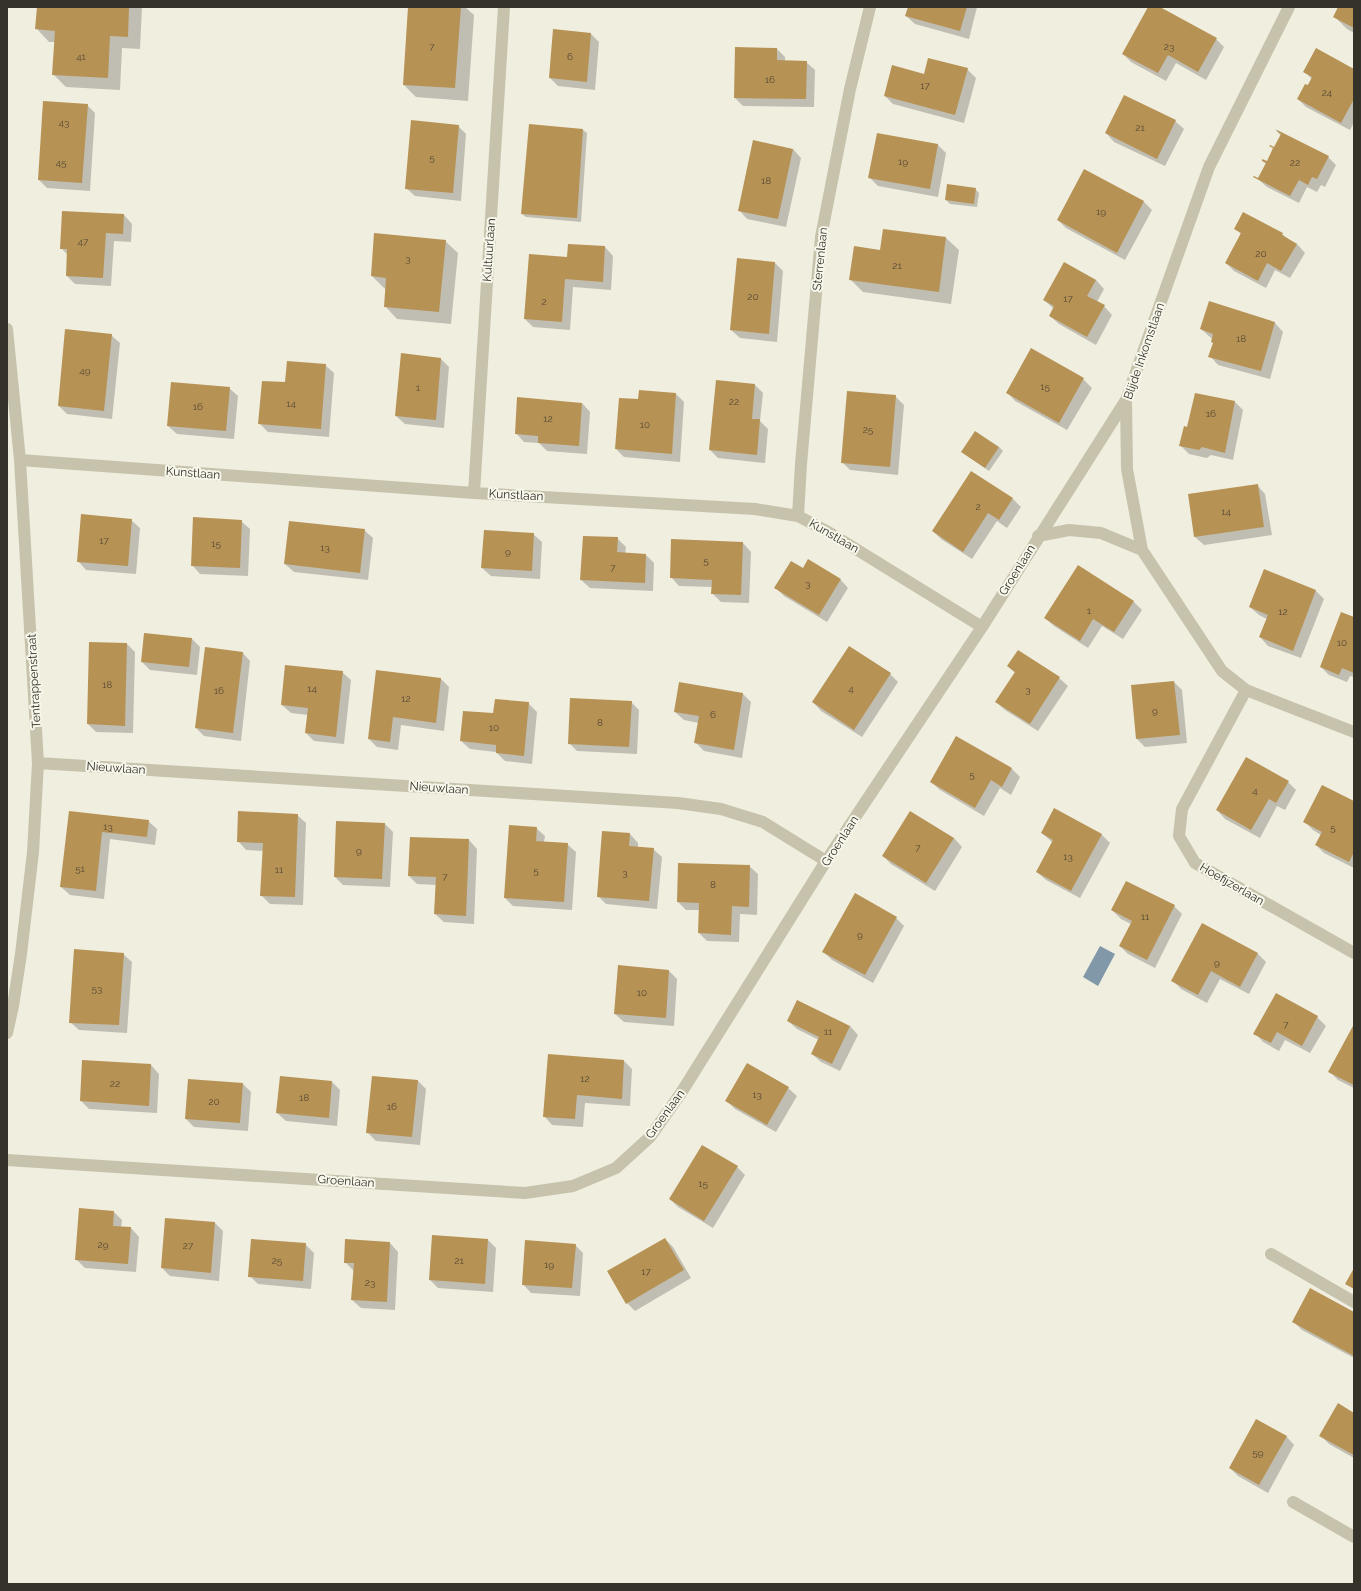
<svg xmlns="http://www.w3.org/2000/svg" width="1361" height="1591" font-family="Raleway,sans-serif">
	<style>
		.water { fill: #8198a9 }
		.shadow { fill: #0003 }
		.building { fill: #b79255 }
		.lines { fill: none; stroke-linecap: round; stroke-linejoin: round }
		.minor { stroke: #c6c2ac; stroke-width: 12 }
		.labels { text-anchor: middle; dominant-baseline: central; stroke-width: 4; stroke-linejoin: round; paint-order: stroke }
		.number-label { font-size: 10px; fill: #564a35 }
		.street-label { font-size: 12px; fill: #35322a; stroke: #f8f7eb }
	</style>
	<rect width="100%" height="100%" fill="#f0eedf"/>
	<path class="water" d="M1100,946l15,8 -17,32 -15,-9z"/>
	<path class="shadow" d="M38,7h104l-2,42 -18,-1 -2,42 -54,-3 -13,-13 2,-32h-6l-12,-13z
		M409,7h56l9,8 -6,86 -52,-4 -12,-12z
		M909,7h68l-8,32 -54,-15 -9,-8z
		M1149,7h9l58,32 8,8 -18,33 -30,-17 -10,18 -35,-19 -8,-8z
		M1339,7h15v26l-7,-4 -13,-13z
		M554,30l37,4 8,8 -4,48 -37,-4 -8,-8z
		M777,49l8,8v4l21,1 9,8 -1,37 -71,-1 -8,-8z
		M967,69l9,9 -12,45 -71,-19 -8,-8 40,-21z
		M1354,70v52l-4,8 -44,-23 -8,-8 14,-20 -7,-7z
		M87,105l8,8 -5,78 -43,-3 -8,-8z
		M1175,121l9,8 -19,37 -51,-24 -8,-9z
		M458,126l8,8 -5,67 -46,-5 -9,-8z
		M1275,129l53,28 8,8 -11,22 -4,-2 -4,7 -10,-5 -8,16 -32,-16 -9,-8 8,-15 -4,-4 5,3 14,-27z
		M583,130l4,3 -6,89 -55,-5 -4,-3z
		M938,145l8,8 -8,44 -60,-11 -9,-9z
		M793,149l8,9 -15,69 -39,-8 -8,-9z
		M1085,171l59,31 8,8 -27,50 -59,-32 -8,-8z
		M975,189l4,4 -2,14 -27,-3 -4,-4z
		M124,215l8,9 -1,18 -17,-1 -3,45 -36,-2 -8,-8 1,-21 -7,-7z
		M1235,228l47,6 6,5 9,5 8,9 -15,25 -15,-8 -9,18 -32,-17 -8,-8 15,-29z
		M884,230l62,8 13,12 -8,54 -88,-12 -12,-12 30,-29z
		M445,241l13,12 -7,71 -54,-5 -12,-13 1,-17 -2,-1 -12,-12z
		M568,245l37,2 8,9 -2,34 -38,-3 -3,43 -37,-3 -8,-8 43,-61z
		M738,259l37,4 8,8 -6,71 -37,-4 -9,-8z
		M1065,263l31,17 8,9 -7,13 7,4 8,9 -16,30 -37,-21 -9,-8 4,-7 -10,-9z
		M1209,303l66,20 8,9 -13,47 -52,-14 -8,-9 4,-12 -1,-5 -3,-2 -9,-8z
		M111,335l9,8 -8,76 -45,-5 -8,-8z
		M402,355l39,4 8,8 -5,61 -39,-4 -9,-8z
		M325,365l9,8 -5,64 -61,-5 -8,-8z
		M1083,379l9,9 -25,42 -52,-29 -8,-9z
		M755,385l8,8 -3,28 8,8 -3,34 -47,-5 -8,-8z
		M229,388l9,8 -4,43 -57,-5 -9,-8z
		M676,394l8,8 -4,60 -56,-5 -8,-8z
		M895,396l9,9 -6,70 -48,-5 -8,-8z
		M1235,402l8,8 -10,50 -22,-5 -4,3 -18,-4 -9,-9 8,-17z
		M582,403l8,9 -3,42 -40,-3 -8,-8 -15,-1 -8,-9z
		M999,447l4,4 -14,20 -27,-19z
		M971,472l42,27 8,8 -14,21 -10,-7 -25,38 -31,-20 -8,-8z
		M1257,485l8,9 7,41 -68,10 -9,-8 -6,-42z
		M131,520l9,8 -4,46 -50,-4 -8,-9z
		M241,521l9,8 -2,47 -48,-2 -8,-9z
		M364,530l9,8 -5,42 -74,-8 -9,-8z
		M533,534l9,8 -2,37 -49,-3 -9,-8z
		M617,538l9,9 -1,7 21,1 8,8 -1,28 -63,-3 -9,-8z
		M672,540l71,3 8,9 -2,51 -28,-1 -9,-9 1,-6 -34,-1 -8,-9z
		M1078,567l56,35 8,8 -19,29 -21,-13 -14,22 -34,-22 -9,-8z
		M803,569l37,10 8,9 -21,34 -43,-26 -8,-8z
		M1316,591l8,8 -23,59 -33,-12 -8,-9 7,-18 -8,-4 -9,-8z
		M1354,618v59l-4,-1 -3,6 -18,-7 -8,-8z
		M192,639l8,8 -3,28 -47,-5 -8,-8z
		M127,644l8,8 -2,81 -37,-1 -8,-8z
		M242,652l8,9 -9,80 -37,-5 -8,-8z
		M1008,666l51,12 9,8 -30,45 -33,-21 -9,-8 19,-29z
		M377,671l64,8 8,8 -5,44 -43,-6 -3,25 -21,-3 -8,-8z
		M342,672l9,8 -7,64 -30,-3 -8,-8 2,-18 -17,-2 -9,-8z
		M890,674l8,8 -36,55 -41,-26 -8,-9z
		M1174,682l8,8 5,53 -42,4 -8,-8z
		M743,694l8,8 -9,56 -38,-7 -8,-8 3,-20 -15,-3 -9,-8z
		M631,702l8,8 -2,44 -60,-3 -8,-8z
		M528,703l9,9 -5,52 -27,-3 -9,-9 -26,-3 -9,-8 33,-26z
		M957,738l55,31 8,8 -9,18 -11,-7 -16,28 -44,-26 -9,-8z
		M1288,782l8,8 -11,20 -8,-4 -17,32 -35,-19 -8,-9z
		M1354,802v66l-30,-15 -8,-8 5,-10 -8,-5 -8,-8z
		M1055,810l47,25 8,8 -30,55 -34,-18 -9,-8 16,-29 -11,-10z
		M70,812l78,9 9,8 -2,16 -45,-6 -6,60 -34,-4 -9,-8z
		M297,815l9,8 -3,82 -33,-1 -8,-8 1,-45 -17,-1 -8,-9z
		M385,824l8,8 -3,55 -47,-2 -8,-8z
		M536,828l9,8 -1,6 23,2 9,8 -4,58 -59,-4 -8,-8z
		M630,834l8,9v4l15,2 9,8 -5,52 -51,-5 -8,-8z
		M954,838l8,9 -27,44 -44,-27 -8,-8z
		M469,840l8,9 -3,75 -30,-2 -9,-8 1,-29 -19,-1 -8,-8z
		M749,866l9,8 -1,41 -17,-1 -1,28 -32,-1 -8,-8 1,-23h-14l-8,-8z
		M1174,906l8,8 -27,54 -27,-14 -8,-8 11,-22 -10,-5 -9,-9z
		M896,918l8,8 -31,57 -41,-23 -8,-8z
		M1203,925l55,29 8,8 -17,32 -29,-15 -13,24 -26,-14 -8,-8z
		M123,954l9,8 -5,71 -48,-3 -9,-8z
		M669,971l8,8 -3,47 -50,-4 -9,-8z
		M1276,995l41,22 9,9 -16,27 -25,-13 -6,11 -16,-9 -8,-9z
		M788,1021l62,5 8,9 -18,36 -19,-9 -9,-8 7,-14 -22,-11z
		M1354,1026v62l-16,-8 -8,-8z
		M549,1055l75,6 8,8 -2,37 -45,-3 -2,24 -31,-2 -8,-9z
		M151,1065l8,9 -2,39 -68,-4 -8,-8z
		M418,1081l8,8 -6,56 -44,-4 -9,-9z
		M332,1082l8,8 -3,36 -51,-5 -9,-8z
		M243,1084l8,8 -3,39 -54,-4 -8,-8z
		M788,1088l9,8 -21,36 -41,-23 -8,-8z
		M737,1167l8,8 -32,53 -35,-21 -8,-8z
		M114,1212l8,8 -1,8h10l8,9 -3,35 -51,-4 -9,-9z
		M215,1223l8,8 -4,50 -49,-5 -8,-8z
		M665,1239l8,8 18,31 -56,33 -8,-8z
		M346,1240l44,3 8,9 -3,58 -34,-2 -9,-8 2,-29 -9,-9z
		M488,1240l8,8 -3,44 -55,-4 -8,-8z
		M305,1244l9,9 -3,36 -53,-5 -8,-8z
		M575,1245l8,8 -3,43 -49,-3 -8,-9z
		M1354,1313v45l-52,-28 -9,-9z
		M1354,1414v44l-25,-14 -8,-8z
		M1286,1436l8,9 -26,48 -30,-17 -8,-8z"/>
	<path class="building" d="M37,7h92l-1,30 -18,-1 -2,42 -56,-3 3,-44 -20,-2z
		M408,7h53l-6,81 -52,-3z
		M908,7h59l-7,24 -55,-15z
		M1148,7h12l57,31 -19,34 -30,-17 -10,18 -36,-19z
		M1338,7h16v21l-21,-11z
		M553,29l38,4 -4,49 -38,-4z
		M735,47l42,1v12l30,1 -1,38 -72,-1z
		M1316,48l38,21v30l-13,24 -44,-24 8,-15 3,1 4,-8 -9,-5z
		M928,58l40,10 -13,47 -71,-19 8,-31 32,9z
		M1124,95l52,25 -19,39 -52,-26z
		M43,101l45,3 -6,79 -44,-3z
		M411,120l48,5 -6,68 -48,-4z
		M529,124l54,5 -6,89 -56,-4z
		M1277,130l52,26 -12,23 -5,-2 -4,8 -9,-5 -9,16 -37,-19 1,-1 4,2 8,-15 -4,-2v-2l5,2 6,-13 -4,-2 1,-1 4,2 7,-13 -4,-3z
		M877,133l61,11 -8,45 -62,-11z
		M753,140l40,9 -15,70 -40,-8z
		M1084,169l60,32 -27,52 -60,-33z
		M947,184l29,4 -2,16 -29,-4z
		M62,211l62,3 -1,20 -17,-1 -3,45 -37,-2 1,-27h-7z
		M1243,212l40,21 -1,2 15,9 -16,27 -14,-8 -9,18 -33,-18 16,-30 -7,-4z
		M883,229l63,8 -7,55 -90,-12 5,-34 26,4z
		M374,233l72,7 -7,72 -55,-5 2,-29 -15,-2z
		M568,244l37,2 -2,36 -38,-3 -3,43 -38,-3 5,-65 38,3z
		M737,258l38,4 -6,72 -39,-4z
		M1064,262l32,18 -9,16 18,9 -18,32 -38,-21 5,-10 -11,-6z
		M1209,301l66,21 -14,49 -53,-14 5,-14 -2,-1 2,-8 -13,-5z
		M65,329l47,5 -8,77 -46,-5z
		M1031,348l53,30 -25,45 -53,-30z
		M401,353l40,5 -5,62 -41,-4z
		M287,361l39,3 -5,65 -63,-5 4,-43 23,1z
		M716,380l39,4 -3,35h8l-3,36 -48,-5z
		M171,382l59,5 -4,44 -59,-5z
		M639,390l37,3 -4,61 -57,-5 4,-51 19,1z
		M847,391l49,4 -6,72 -49,-4z
		M1195,393l40,8 -10,52 -23,-6 -3,3 -20,-4 5,-20 3,1z
		M517,397l65,6 -3,43 -41,-3v-7l-23,-2z
		M975,431l24,16 -14,21 -24,-16z
		M971,471l42,27 -14,22 -11,-7 -25,39 -31,-21z
		M1258,484l6,43 -70,10 -6,-43z
		M81,514l51,5 -4,47 -51,-4z
		M193,517l49,3 -2,48 -49,-2z
		M289,521l76,8 -5,44 -76,-9z
		M484,530l50,3 -2,38 -51,-3z
		M583,536l35,1 -1,15 29,2 -1,29 -65,-3z
		M671,539l72,3 -2,53 -30,-1 1,-14 -42,-2z
		M808,559l33,20 -22,36 -45,-27 17,-27 12,7z
		M1078,565l56,36 -20,31 -21,-13 -13,22 -36,-23z
		M1264,569l52,21 -23,61 -34,-14 9,-22 -19,-8z
		M1341,612l13,5v56l-12,-5 -3,7 -19,-8z
		M144,633l48,5 -3,29 -48,-5z
		M89,642l38,1 -2,83 -38,-2z
		M849,646l42,27 -37,57 -42,-28z
		M205,647l38,5 -10,81 -38,-5z
		M1018,650l42,27 -30,47 -35,-22 20,-30 -8,-6z
		M285,665l58,6 -7,66 -31,-4 3,-25 -27,-3z
		M376,670l65,8 -5,45 -43,-6 -3,25 -22,-3z
		M1174,681l6,54 -44,4 -5,-54z
		M679,682l64,11 -9,57 -40,-7 5,-27 -25,-4z
		M570,698l62,3 -3,46 -61,-3z
		M495,699l34,3 -5,54 -28,-3v-8l-36,-4 3,-30 30,2z
		M956,736l56,32 -10,19 -11,-7 -16,28 -45,-26z
		M1246,757l43,24 -13,22 -7,-4 -18,31 -35,-20z
		M1322,785l32,16v51l-5,10 -34,-17 7,-13 -19,-10z
		M1054,808l48,26 -31,57 -35,-19 17,-32 -12,-7z
		M69,811l80,9 -2,17 -45,-5 -6,59 -36,-4z
		M238,811l60,3 -3,83 -35,-1 3,-53 -26,-1z
		M910,811l44,27 -28,45 -44,-27z
		M336,821l49,2 -3,56 -48,-2z
		M509,825l28,2 -1,14 32,2 -4,59 -60,-4z
		M602,831l28,2 -1,13 25,2 -5,53 -52,-4z
		M410,837l59,2 -3,77 -32,-2 2,-37 -28,-1z
		M678,863l72,2 -1,42 -17,-1 -1,29 -33,-2 1,-30 -22,-1z
		M1126,881l49,24 -28,55 -28,-14 13,-25 -21,-11z
		M855,893l42,24 -32,58 -43,-23z
		M1202,923l56,30 -18,34 -29,-16 -13,24 -27,-14z
		M74,949l50,4 -5,72 -50,-2z
		M618,965l51,5 -3,48 -52,-4z
		M1276,993l42,23 -16,30 -25,-14 -6,11 -18,-9z
		M797,1000l53,26 -18,38 -21,-10 8,-17 -32,-16z
		M1354,1024v61l-26,-13z
		M548,1054l76,6 -2,39 -45,-4 -2,24 -32,-2z
		M82,1060l69,4 -2,42 -69,-5z
		M747,1063l42,24 -22,38 -42,-24z
		M280,1076l52,5 -3,37 -53,-5z
		M372,1076l46,4 -6,57 -46,-4z
		M188,1079l55,4 -3,40 -55,-4z
		M702,1145l36,21 -34,55 -35,-22z
		M79,1208l35,3 -1,15 18,1 -3,37 -53,-4z
		M165,1218l50,4 -4,51 -50,-5z
		M432,1235l56,4 -3,45 -56,-4z
		M665,1238l19,32 -58,34 -19,-33z
		M251,1239l55,4 -3,38 -55,-4z
		M345,1239l45,3 -3,60 -36,-2 3,-37h-10z
		M525,1240l51,4 -4,44 -50,-3z
		M1354,1268v21l-9,-5z
		M1310,1288l44,24v44l-62,-34z
		M1338,1403l16,10v42l-35,-19z
		M1256,1419l31,17 -28,49 -30,-17z"/>
	<g class="lines">
		<path class="minor" d="M1289,7l-80,160 -83,233 1,69 15,81 80,121 24,19 108,42
			M7,329l13,131 18,303 -5,89 -12,102 -8,52 -6,27
			M20,460l454,33 281,16 43,7 32,17 152,94
			M474,493l30,-486
			M798,516l3,-52 20,-227 29,-148 20,-82
			M1038,536l31,-6 32,3 41,17
			M1246,690l-64,119 -3,27 16,27 159,90
			M38,763l640,40 43,6 42,13 63,39
			M7,1160l518,33 48,-7 43,-18 34,-31 31,-44 145,-232 156,-234 144,-227
			M1271,1254l83,48
			M1293,1502l61,35"/>
	</g>
	<g class="labels">
		<g class="number-label">
			<text x="432" y="46">7</text>
			<text x="1169" y="46">23</text>
			<text x="81" y="56">41</text>
			<text x="570" y="56">6</text>
			<text x="770" y="79">16</text>
			<text x="925" y="85">17</text>
			<text x="1327" y="92">24</text>
			<text x="64" y="122">43</text>
			<text x="1140" y="127">21</text>
			<text x="432" y="157">5</text>
			<text x="903" y="161">19</text>
			<text x="61" y="162">45</text>
			<text x="1295" y="162">22</text>
			<text x="766" y="180">18</text>
			<text x="1101" y="211">19</text>
			<text x="83" y="241">47</text>
			<text x="1261" y="253">20</text>
			<text x="408" y="258">3</text>
			<text x="897" y="265">21</text>
			<text x="753" y="296">20</text>
			<text x="1068" y="298">17</text>
			<text x="544" y="301">2</text>
			<text x="1241" y="338">18</text>
			<text x="85" y="370">49</text>
			<text x="1045" y="386">15</text>
			<text x="418" y="387">1</text>
			<text x="734" y="401">22</text>
			<text x="291" y="403">14</text>
			<text x="198" y="406">16</text>
			<text x="1211" y="413">16</text>
			<text x="548" y="418">12</text>
			<text x="645" y="424">10</text>
			<text x="868" y="429">25</text>
			<text x="978" y="506">2</text>
			<text x="1226" y="511">14</text>
			<text x="104" y="540">17</text>
			<text x="216" y="543">15</text>
			<text x="325" y="547">13</text>
			<text x="508" y="551">9</text>
			<text x="706" y="560">5</text>
			<text x="613" y="567">7</text>
			<text x="808" y="583">3</text>
			<text x="1089" y="610">1</text>
			<text x="1283" y="611">12</text>
			<text x="1342" y="642">10</text>
			<text x="107" y="684">18</text>
			<text x="312" y="688">14</text>
			<text x="851" y="688">4</text>
			<text x="1028" y="689">3</text>
			<text x="219" y="690">16</text>
			<text x="406" y="698">12</text>
			<text x="1155" y="710">9</text>
			<text x="713" y="714">6</text>
			<text x="600" y="722">8</text>
			<text x="494" y="727">10</text>
			<text x="972" y="774">5</text>
			<text x="1255" y="790">4</text>
			<text x="108" y="826">13</text>
			<text x="1333" y="827">5</text>
			<text x="918" y="847">7</text>
			<text x="359" y="850">9</text>
			<text x="1068" y="856">13</text>
			<text x="80" y="868">51</text>
			<text x="279" y="869">11</text>
			<text x="536" y="870">5</text>
			<text x="625" y="872">3</text>
			<text x="445" y="876">7</text>
			<text x="713" y="884">8</text>
			<text x="1145" y="916">11</text>
			<text x="860" y="934">9</text>
			<text x="1217" y="962">9</text>
			<text x="97" y="988">53</text>
			<text x="642" y="992">10</text>
			<text x="1286" y="1024">7</text>
			<text x="828" y="1031">11</text>
			<text x="585" y="1078">12</text>
			<text x="115" y="1083">22</text>
			<text x="757" y="1094">13</text>
			<text x="304" y="1097">18</text>
			<text x="214" y="1101">20</text>
			<text x="392" y="1106">16</text>
			<text x="703" y="1183">15</text>
			<text x="103" y="1244">29</text>
			<text x="188" y="1245">27</text>
			<text x="277" y="1260">25</text>
			<text x="459" y="1260">21</text>
			<text x="549" y="1264">19</text>
			<text x="646" y="1271">17</text>
			<text x="370" y="1282">23</text>
			<text x="1258" y="1452">59</text>
		</g>
		<g class="street-label">
			<text transform="translate(489 250) rotate(-86)">Kultuurlaan</text>
			<text transform="translate(820 259) rotate(-84)">Sterrenlaan</text>
			<text transform="translate(1144 351) rotate(-71)">Blijde Inkomstlaan</text>
			<text transform="translate(193 473) rotate(4)">Kunstlaan</text>
			<text transform="translate(516 495) rotate(3)">Kunstlaan</text>
			<text transform="translate(834 536) rotate(30)">Kunstlaan</text>
			<text transform="translate(1017 570) rotate(-58)">Groenlaan</text>
			<text transform="translate(34 681) rotate(-93)">Tentrappenstraat</text>
			<text transform="translate(116 768) rotate(4)">Nieuwlaan</text>
			<text transform="translate(439 788) rotate(4)">Nieuwlaan</text>
			<text transform="translate(840 841) rotate(-57)">Groenlaan</text>
			<text transform="translate(1232 884) rotate(30)">Hoefijzerlaan</text>
			<text transform="translate(665 1114) rotate(-54)">Groenlaan</text>
			<text transform="translate(346 1181) rotate(4)">Groenlaan</text>
		</g>
	</g>
	<rect width="1361" height="1591" fill="none" stroke="#35322a" stroke-width="16"/>
</svg>
